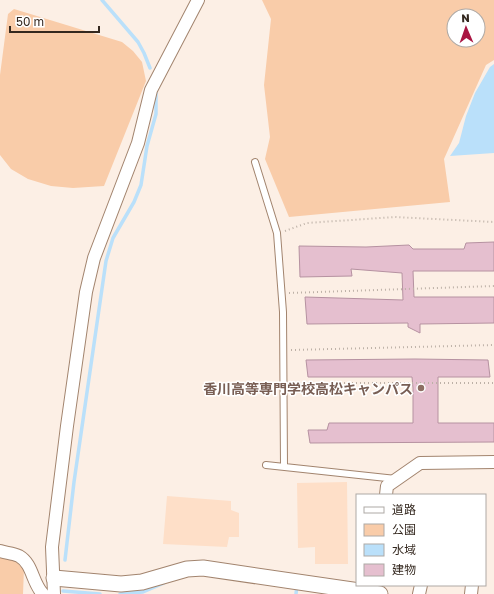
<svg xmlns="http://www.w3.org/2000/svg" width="494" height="594" font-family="'Golos Text','Noto Sans JP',sans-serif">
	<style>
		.built { fill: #fedfc8 }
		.green { fill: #f9cca9; fill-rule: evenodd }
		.water { fill: #bae0fa }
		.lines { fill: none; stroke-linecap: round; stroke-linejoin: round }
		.stream { stroke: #bae0fa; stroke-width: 3.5 }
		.building { fill: #e5bfcf; stroke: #b692a1 }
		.service-casing { stroke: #a2846e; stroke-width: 8 }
		.minor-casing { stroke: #a2846e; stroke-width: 14 }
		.tertiary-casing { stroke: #a2846e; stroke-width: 17 }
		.path { stroke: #bdb1a7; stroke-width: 2; stroke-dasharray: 1 3; stroke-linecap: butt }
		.service { stroke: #fff; stroke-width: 6 }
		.minor { stroke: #fff; stroke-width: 12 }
		.tertiary { stroke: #fff; stroke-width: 15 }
		.education-dot { fill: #8d6e63; stroke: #fff; stroke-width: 1.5 }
		.labels { text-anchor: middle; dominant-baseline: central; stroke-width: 3; stroke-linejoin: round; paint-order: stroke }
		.education-label { font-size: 14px; font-weight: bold; fill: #785e54; stroke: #fff; text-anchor: end }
	</style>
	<rect width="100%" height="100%" fill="#fcefe5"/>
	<path class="built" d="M347,482l1,82h-33v-17l-17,1 -1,-65z
		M167,496l64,5v9l8,3v24h-10l-2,10 -64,-3z"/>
	<path class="green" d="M262,0h232v60l-8,5 -42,94 6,43 -161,15 -24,-58 5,-22 -6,-52 7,-66zM454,16h24v24h-24z
		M14,9l108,33 11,9 9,11 4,19 -42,105 -31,2 -22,-2 -23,-7 -17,-10 -11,-14v-80l8,-61z
		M0,555l13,4 11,9 -1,26h-23z"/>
	<path class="water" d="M494,64v89l-44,3 9,-13 7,-27 9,-23 15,-26z"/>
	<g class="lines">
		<path class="stream" d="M102,0l36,42 6,11 6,15
			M65,560l9,-78 32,-221 7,-23 21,-36 7,-17 6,-39 9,-32v-22
			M63,591l37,3
			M120,594l23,-2 21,-9
			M296,594l1,-9"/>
	</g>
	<path class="building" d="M494,242v29h-81l1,26h80v26l-74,1v9l-12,-6v-4l-101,1 -2,-27 98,3 -1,-27 -51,-4 1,7 -52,1 -1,-31 67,1 43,-2 4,4h51l2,-6z
		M415,359l73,1 2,17h-52v46h56v19l-184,1 -2,-13h19l2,-7h84v-35l-1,-11h-104l-2,-17z"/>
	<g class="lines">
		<g class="service-casing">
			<path id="service" d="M255,162l22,71 6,79 1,155
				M266,465l130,14"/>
		</g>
		<g class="minor-casing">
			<path id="minor" d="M386,495l1,-9 33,-23 74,-1
				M0,551c6,2 13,2 19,5 14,8 13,27 24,38
				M54,594l-2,-47 15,-121 19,-134 8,-34 44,-115 13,-53 47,-90
				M419,594l2,-9
				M471,594l1,-9"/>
		</g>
		<g class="tertiary-casing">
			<path id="tertiary" d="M54,578l67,6 21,-2 45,-13 16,-1 177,26"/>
		</g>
		<path class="path" d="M285,231l22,-8 88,-6 99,5
			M289,293l205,-7
			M291,350l203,-5
			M292,383h202"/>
		<use href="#service" class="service"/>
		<use href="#minor" class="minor"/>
		<use href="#tertiary" class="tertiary"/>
	</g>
	<circle class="education-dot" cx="421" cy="388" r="4"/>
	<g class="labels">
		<g class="education-label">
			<text x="413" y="388">香川高等専門学校高松キャンパス</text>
		</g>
	</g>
	<rect x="356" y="494" width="130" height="92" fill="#ffffff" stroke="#aea9a5"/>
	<rect x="364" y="507" width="20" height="6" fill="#ffffff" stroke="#aea9a5"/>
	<text x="392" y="514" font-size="12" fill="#34281f">道路</text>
	<rect x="364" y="524" width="20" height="12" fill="#f9cca9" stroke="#aea9a5"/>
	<text x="392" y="534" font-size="12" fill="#34281f">公園</text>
	<rect x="364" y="544" width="20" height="12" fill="#bae0fa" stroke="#aea9a5"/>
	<text x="392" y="554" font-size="12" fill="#34281f">水域</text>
	<rect x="364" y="564" width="20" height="12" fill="#e5bfcf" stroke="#aea9a5"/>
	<text x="392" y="574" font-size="12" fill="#34281f">建物</text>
	<g transform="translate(466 28) rotate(358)"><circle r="19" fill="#ffffff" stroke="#aea9a5"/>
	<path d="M0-3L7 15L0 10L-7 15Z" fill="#aa1542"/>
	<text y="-6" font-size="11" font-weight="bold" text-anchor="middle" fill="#34281f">N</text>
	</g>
	<path d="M10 26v6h89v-6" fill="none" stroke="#34281f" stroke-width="2"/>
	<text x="16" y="26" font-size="12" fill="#34281f" stroke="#ffffff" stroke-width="3" paint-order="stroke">50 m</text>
</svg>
